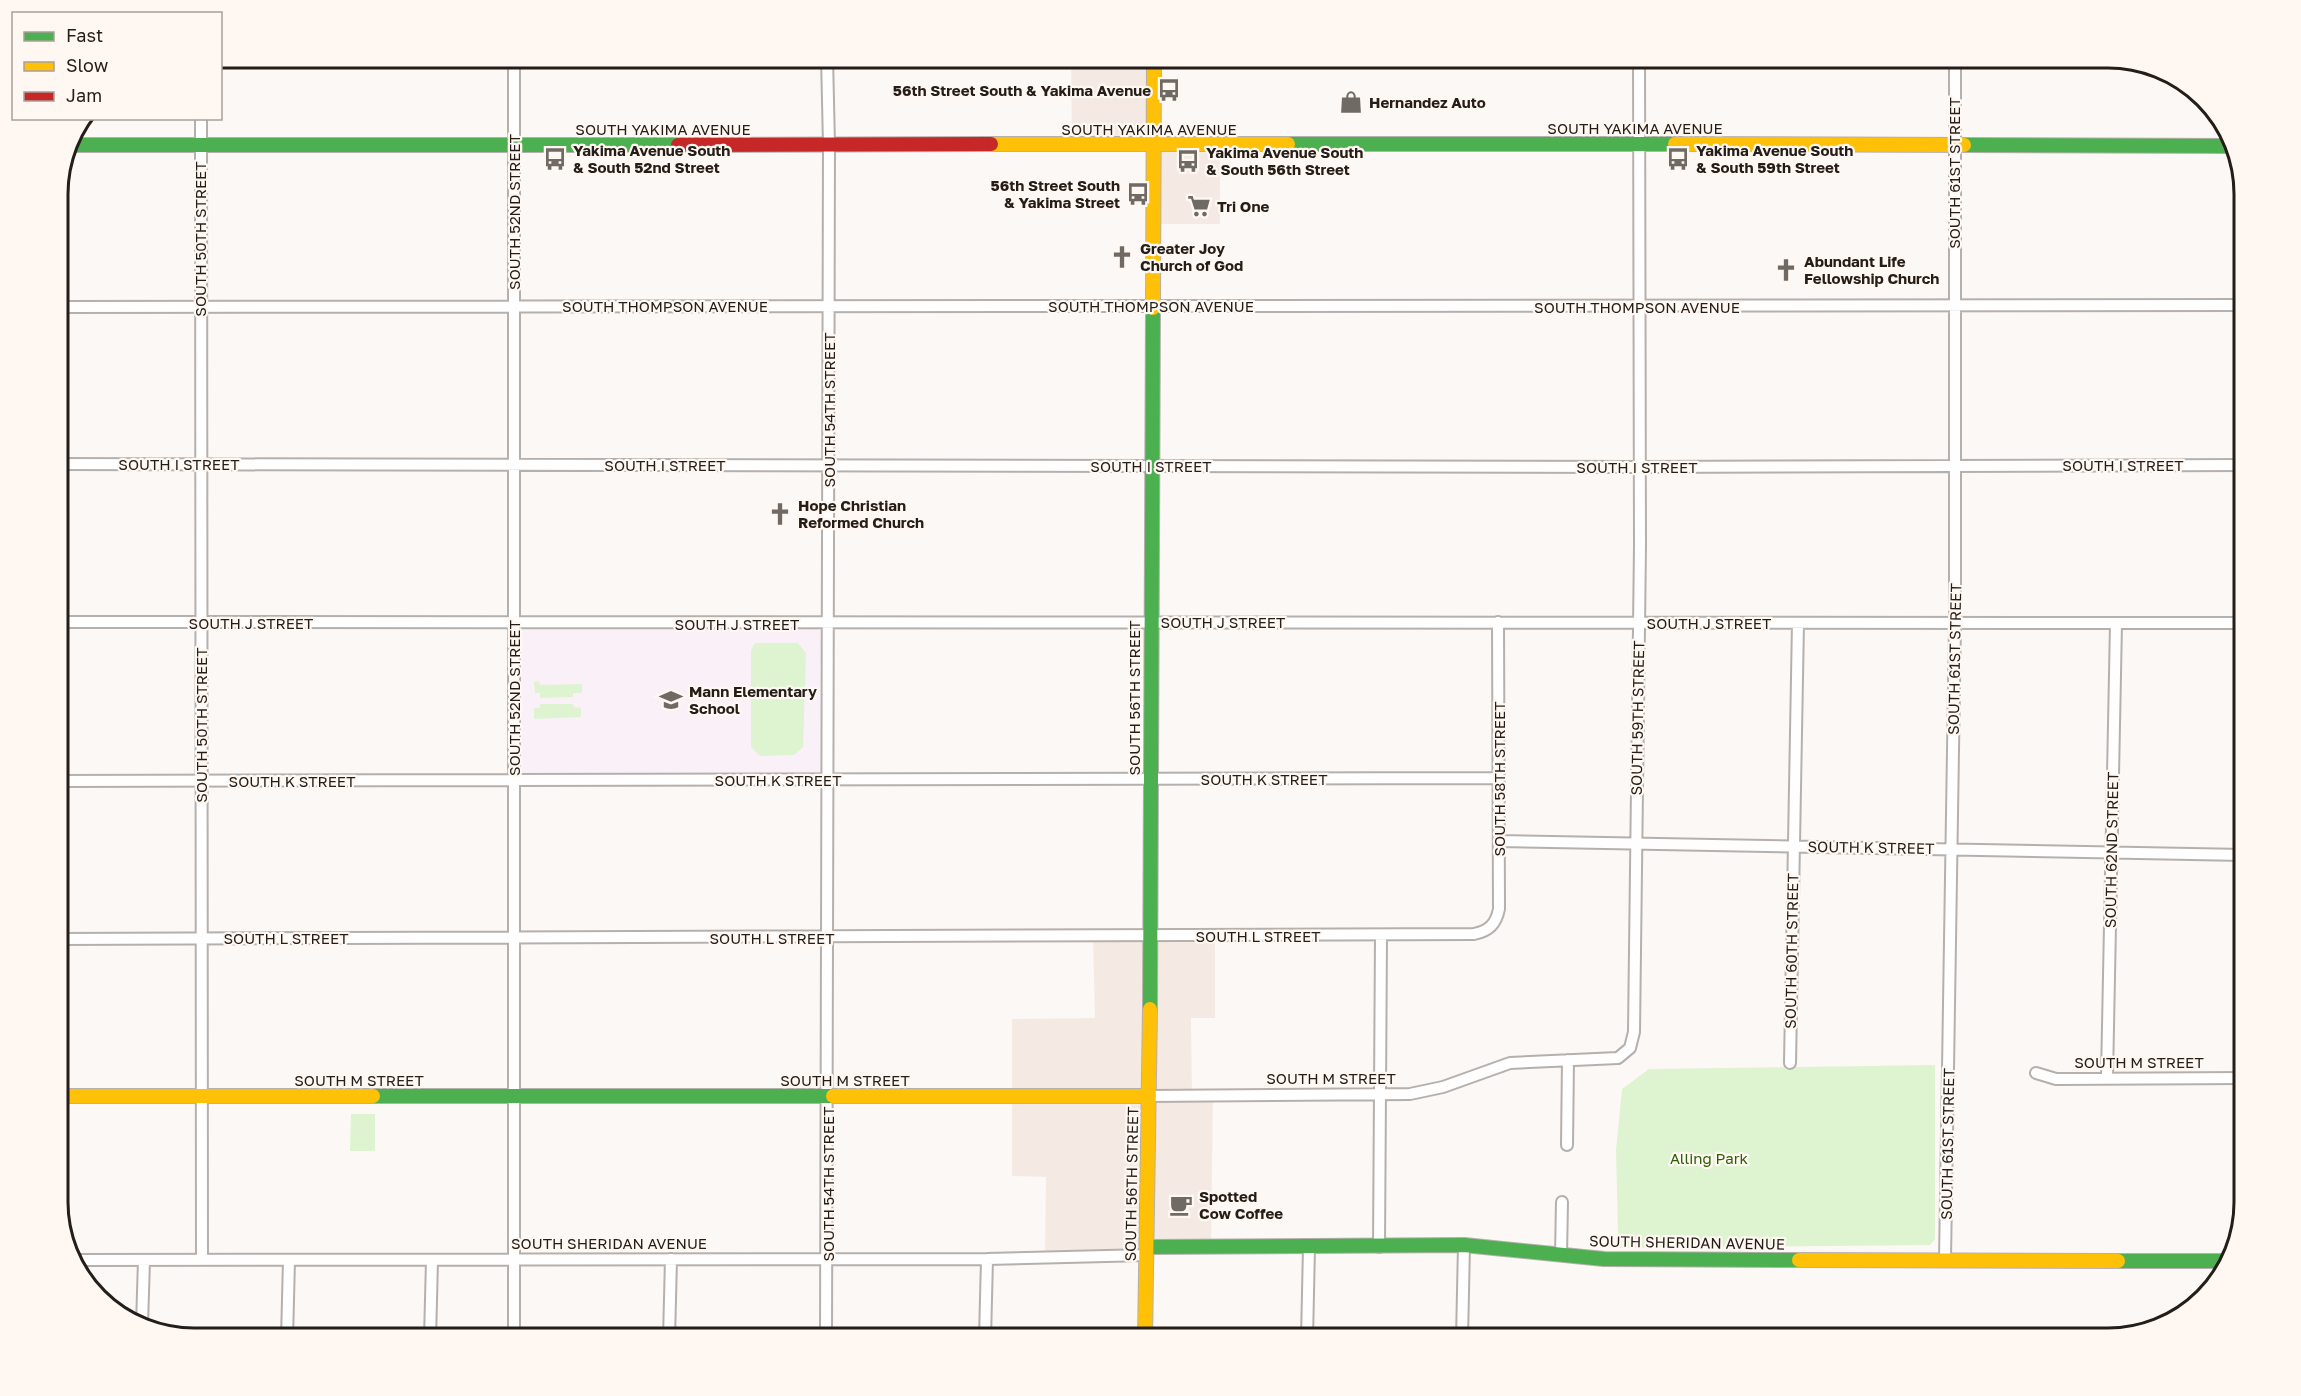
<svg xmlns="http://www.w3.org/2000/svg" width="2301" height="1396" font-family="'Golos Text',sans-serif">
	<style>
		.built { fill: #f4eae3 }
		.education { fill: #faf0f8 }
		.green { fill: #def4d1 }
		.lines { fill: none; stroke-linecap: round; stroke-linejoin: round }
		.street-casing { stroke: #b6b0ad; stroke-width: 14 }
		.fast-casing { stroke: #b6b0ad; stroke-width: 16 }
		.slow-casing { stroke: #b6b0ad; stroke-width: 16 }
		.jam-casing { stroke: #b6b0ad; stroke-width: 16 }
		.street { stroke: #fffefe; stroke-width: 10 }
		.fast { stroke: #4caf50; stroke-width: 14 }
		.slow { stroke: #ffc107; stroke-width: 14 }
		.jam { stroke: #c62828; stroke-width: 14 }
		.labels { text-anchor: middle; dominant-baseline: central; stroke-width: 4.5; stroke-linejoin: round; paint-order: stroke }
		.poi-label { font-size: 15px; font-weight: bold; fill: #241d18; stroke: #fff7f2; text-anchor: start }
		.street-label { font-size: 15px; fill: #241d18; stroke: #fff7f2 }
		.park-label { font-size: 15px; fill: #2a5f03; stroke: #fff7f2 }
		.rim { fill: none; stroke: #241d18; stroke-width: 3 }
	</style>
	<rect width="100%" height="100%" fill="#fcf8f5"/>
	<path class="built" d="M1071,57h83l-1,88h67v79h-67v-79h-81z
		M1093,936h122v82h-24l1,77h21l-2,152 -64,8 -102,2 1,-80 -34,-1v-157l83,-1z"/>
	<path class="education" d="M514,624h313l1,156h-314z"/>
	<path class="green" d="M755,643h43l8,10 -3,94 -9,8 -34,1 -9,-9v-97z
		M539,681l1,4 42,-1v9h-9v4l-33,1v-5h-5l-1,-11z
		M540,704h33l1,3 7,1v9l-47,2v-11h6z
		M1935,1065v174l-5,6 -314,3 2,-13 -2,-85 6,-61 27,-20z
		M351,1114h24v37h-25z"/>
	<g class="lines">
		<g class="street-casing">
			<path id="street" d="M514,57v1282
				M201,118l1,1142
				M57,307l2187,-2
				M57,464l1582,3 605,-2
				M57,622l2187,1
				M57,781l1442,-3
				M1499,841l745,14
				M57,939l1417,-5c15,-3 22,-10 25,-25l-1,-287
				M1790,1063l8,-440
				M2036,1073l20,6 188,-1
				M2107,1077l9,-453
				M1149,1096l261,-2 33,-7 67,-24 108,-5 12,-10 4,-16 6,-486 -1,-489
				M1567,1145l1,-85
				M1379,1247l2,-311
				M1561,1255l1,-53
				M72,1260l915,-1 160,-4
				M1945,1260l10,-637v-566
				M142,1325l2,-65
				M287,1339l2,-79
				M430,1339l2,-79
				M669,1339l2,-80
				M826,1339l3,-1194 -2,-88
				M985,1339l2,-80
				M1307,1339l2,-92
				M1462,1339l2,-94"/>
		</g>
		<g class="fast-casing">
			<path id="fast" d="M1288,144h387
				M67,145h611
				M1964,145l268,1
				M1150,1009l3,-701
				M373,1096h460
				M1147,1247l317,-2 140,14 195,1
				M2118,1261h110"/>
		</g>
		<g class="slow-casing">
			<path id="slow" d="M991,144h297
				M1675,144l289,1
				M1153,308l1,-251
				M57,1096h316
				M833,1096h316
				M1799,1260l319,1
				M1145,1339l5,-330"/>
		</g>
		<g class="jam-casing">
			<path id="jam" d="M678,145l313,-1"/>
		</g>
		<use href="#street" class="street"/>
		<use href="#fast" class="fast"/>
		<use href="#slow" class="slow"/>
		<use href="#jam" class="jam"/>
	</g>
	<defs>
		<g id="bus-bare" transform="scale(1.8)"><path d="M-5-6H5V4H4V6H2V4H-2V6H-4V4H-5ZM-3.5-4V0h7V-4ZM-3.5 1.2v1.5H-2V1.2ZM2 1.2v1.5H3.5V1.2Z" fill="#706a65" stroke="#fff7f2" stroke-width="2.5" paint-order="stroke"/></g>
		<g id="shop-bare" transform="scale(1.8)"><path d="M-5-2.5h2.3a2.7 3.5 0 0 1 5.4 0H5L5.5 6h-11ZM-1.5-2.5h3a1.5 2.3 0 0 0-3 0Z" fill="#706a65" stroke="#fff7f2" stroke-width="2.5" paint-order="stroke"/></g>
		<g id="supermarket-bare" transform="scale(1.8)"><path d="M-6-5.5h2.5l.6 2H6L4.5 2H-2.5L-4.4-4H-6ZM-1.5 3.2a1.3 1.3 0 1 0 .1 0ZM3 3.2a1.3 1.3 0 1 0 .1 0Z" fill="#706a65" stroke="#fff7f2" stroke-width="2.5" paint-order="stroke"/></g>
		<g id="church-bare" transform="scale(1.8)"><path d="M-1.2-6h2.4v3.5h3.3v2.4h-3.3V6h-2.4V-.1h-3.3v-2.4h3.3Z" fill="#706a65" stroke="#fff7f2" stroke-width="2.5" paint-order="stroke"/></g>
		<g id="school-bare" transform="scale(1.8)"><path d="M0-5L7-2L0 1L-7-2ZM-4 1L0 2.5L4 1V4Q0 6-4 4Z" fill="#706a65" stroke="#fff7f2" stroke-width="2.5" paint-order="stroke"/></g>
		<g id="cafe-bare" transform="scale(1.8)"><path d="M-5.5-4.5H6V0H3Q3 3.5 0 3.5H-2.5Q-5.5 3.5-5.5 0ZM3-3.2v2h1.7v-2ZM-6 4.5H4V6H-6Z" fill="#706a65" stroke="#fff7f2" stroke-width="2.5" paint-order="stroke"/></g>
	</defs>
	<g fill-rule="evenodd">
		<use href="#bus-bare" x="1169" y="90"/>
		<use href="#shop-bare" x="1351" y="102"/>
		<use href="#bus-bare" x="555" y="159"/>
		<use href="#bus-bare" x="1678" y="159"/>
		<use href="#bus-bare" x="1188" y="161"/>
		<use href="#bus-bare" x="1138" y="194"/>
		<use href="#supermarket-bare" x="1199" y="206"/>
		<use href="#church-bare" x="1122" y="257"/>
		<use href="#church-bare" x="1786" y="270"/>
		<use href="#church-bare" x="780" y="514"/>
		<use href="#school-bare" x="671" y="700"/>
		<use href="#cafe-bare" x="1181" y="1205"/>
	</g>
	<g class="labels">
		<g class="poi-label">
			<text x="1151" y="90" text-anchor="end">56th Street South &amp; Yakima Avenue</text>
			<text x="1369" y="102">Hernandez Auto</text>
			<text x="573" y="150">Yakima Avenue South<tspan x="573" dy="17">&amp; South 52nd Street</tspan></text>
			<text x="1696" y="150">Yakima Avenue South<tspan x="1696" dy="17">&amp; South 59th Street</tspan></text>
			<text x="1206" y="152">Yakima Avenue South<tspan x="1206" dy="17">&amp; South 56th Street</tspan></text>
			<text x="1120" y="185" text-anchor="end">56th Street South<tspan x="1120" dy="17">&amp; Yakima Street</tspan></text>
			<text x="1217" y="206">Tri One</text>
			<text x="1140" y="248">Greater Joy<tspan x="1140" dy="17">Church of God</tspan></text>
			<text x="1804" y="261">Abundant Life<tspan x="1804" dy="17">Fellowship Church</tspan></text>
			<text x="798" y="505">Hope Christian<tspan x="798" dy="17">Reformed Church</tspan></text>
			<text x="689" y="691">Mann Elementary<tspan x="689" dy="17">School</tspan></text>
			<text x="1199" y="1196">Spotted<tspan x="1199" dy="17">Cow Coffee</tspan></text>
		</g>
		<g class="street-label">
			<text x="1635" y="128">SOUTH YAKIMA AVENUE</text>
			<text x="663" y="129">SOUTH YAKIMA AVENUE</text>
			<text x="1149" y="129">SOUTH YAKIMA AVENUE</text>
			<text transform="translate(1954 173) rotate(-90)">SOUTH 61ST STREET</text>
			<text transform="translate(514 212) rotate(-90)">SOUTH 52ND STREET</text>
			<text transform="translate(200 239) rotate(-90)">SOUTH 50TH STREET</text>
			<text x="665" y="306">SOUTH THOMPSON AVENUE</text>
			<text x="1151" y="306">SOUTH THOMPSON AVENUE</text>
			<text x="1637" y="307">SOUTH THOMPSON AVENUE</text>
			<text transform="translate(829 410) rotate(-90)">SOUTH 54TH STREET</text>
			<text x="179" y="464">SOUTH I STREET</text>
			<text x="665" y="465">SOUTH I STREET</text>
			<text x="2123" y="465">SOUTH I STREET</text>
			<text x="1151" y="466">SOUTH I STREET</text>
			<text x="1637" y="467">SOUTH I STREET</text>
			<text x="1223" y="622">SOUTH J STREET</text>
			<text x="251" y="623">SOUTH J STREET</text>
			<text x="1709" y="623">SOUTH J STREET</text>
			<text x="737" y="624">SOUTH J STREET</text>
			<text transform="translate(1954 659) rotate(-89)">SOUTH 61ST STREET</text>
			<text transform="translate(514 698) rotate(-90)">SOUTH 52ND STREET</text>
			<text transform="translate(1134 698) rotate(-90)">SOUTH 56TH STREET</text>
			<text transform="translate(1637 718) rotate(-89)">SOUTH 59TH STREET</text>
			<text transform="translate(201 725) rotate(-90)">SOUTH 50TH STREET</text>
			<text x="1264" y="779">SOUTH K STREET</text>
			<text transform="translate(1499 779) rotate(-90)">SOUTH 58TH STREET</text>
			<text x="778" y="780">SOUTH K STREET</text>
			<text x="292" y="781">SOUTH K STREET</text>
			<text transform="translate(1871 847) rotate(1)">SOUTH K STREET</text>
			<text transform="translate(2111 850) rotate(-89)">SOUTH 62ND STREET</text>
			<text x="1258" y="936">SOUTH L STREET</text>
			<text x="286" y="938">SOUTH L STREET</text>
			<text x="772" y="938">SOUTH L STREET</text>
			<text transform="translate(1791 951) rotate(-89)">SOUTH 60TH STREET</text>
			<text x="2139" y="1062">SOUTH M STREET</text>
			<text x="1331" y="1078">SOUTH M STREET</text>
			<text x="359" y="1080">SOUTH M STREET</text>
			<text x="845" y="1080">SOUTH M STREET</text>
			<text transform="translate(1947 1144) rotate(-89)">SOUTH 61ST STREET</text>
			<text transform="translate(828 1184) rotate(-90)">SOUTH 54TH STREET</text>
			<text transform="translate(1131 1184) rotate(-89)">SOUTH 56TH STREET</text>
			<text transform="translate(1687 1242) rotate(1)">SOUTH SHERIDAN AVENUE</text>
			<text x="609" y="1243">SOUTH SHERIDAN AVENUE</text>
		</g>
		<g class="park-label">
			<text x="1709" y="1158">Alling Park</text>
		</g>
	</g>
	<path d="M0 0H2301V1396H0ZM194 68H2108A126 126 0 0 1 2234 194V1202A126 126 0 0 1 2108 1328H194A126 126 0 0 1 68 1202V194A126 126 0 0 1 194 68Z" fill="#fff7f2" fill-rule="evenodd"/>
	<path class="rim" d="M194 68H2108A126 126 0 0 1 2234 194V1202A126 126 0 0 1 2108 1328H194A126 126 0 0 1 68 1202V194A126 126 0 0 1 194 68Z"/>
	<rect x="12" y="12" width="210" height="108" fill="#fff7f2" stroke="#a7a09b" stroke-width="1.5"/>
	<rect x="24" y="32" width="30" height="9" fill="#4caf50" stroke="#a7a09b" stroke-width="1.5"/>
	<text x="66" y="42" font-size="18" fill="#241d18">Fast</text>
	<rect x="24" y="62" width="30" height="9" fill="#ffc107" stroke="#a7a09b" stroke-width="1.5"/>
	<text x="66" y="72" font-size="18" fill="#241d18">Slow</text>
	<rect x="24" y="92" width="30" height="9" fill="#c62828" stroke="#a7a09b" stroke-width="1.5"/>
	<text x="66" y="102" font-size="18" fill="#241d18">Jam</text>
</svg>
